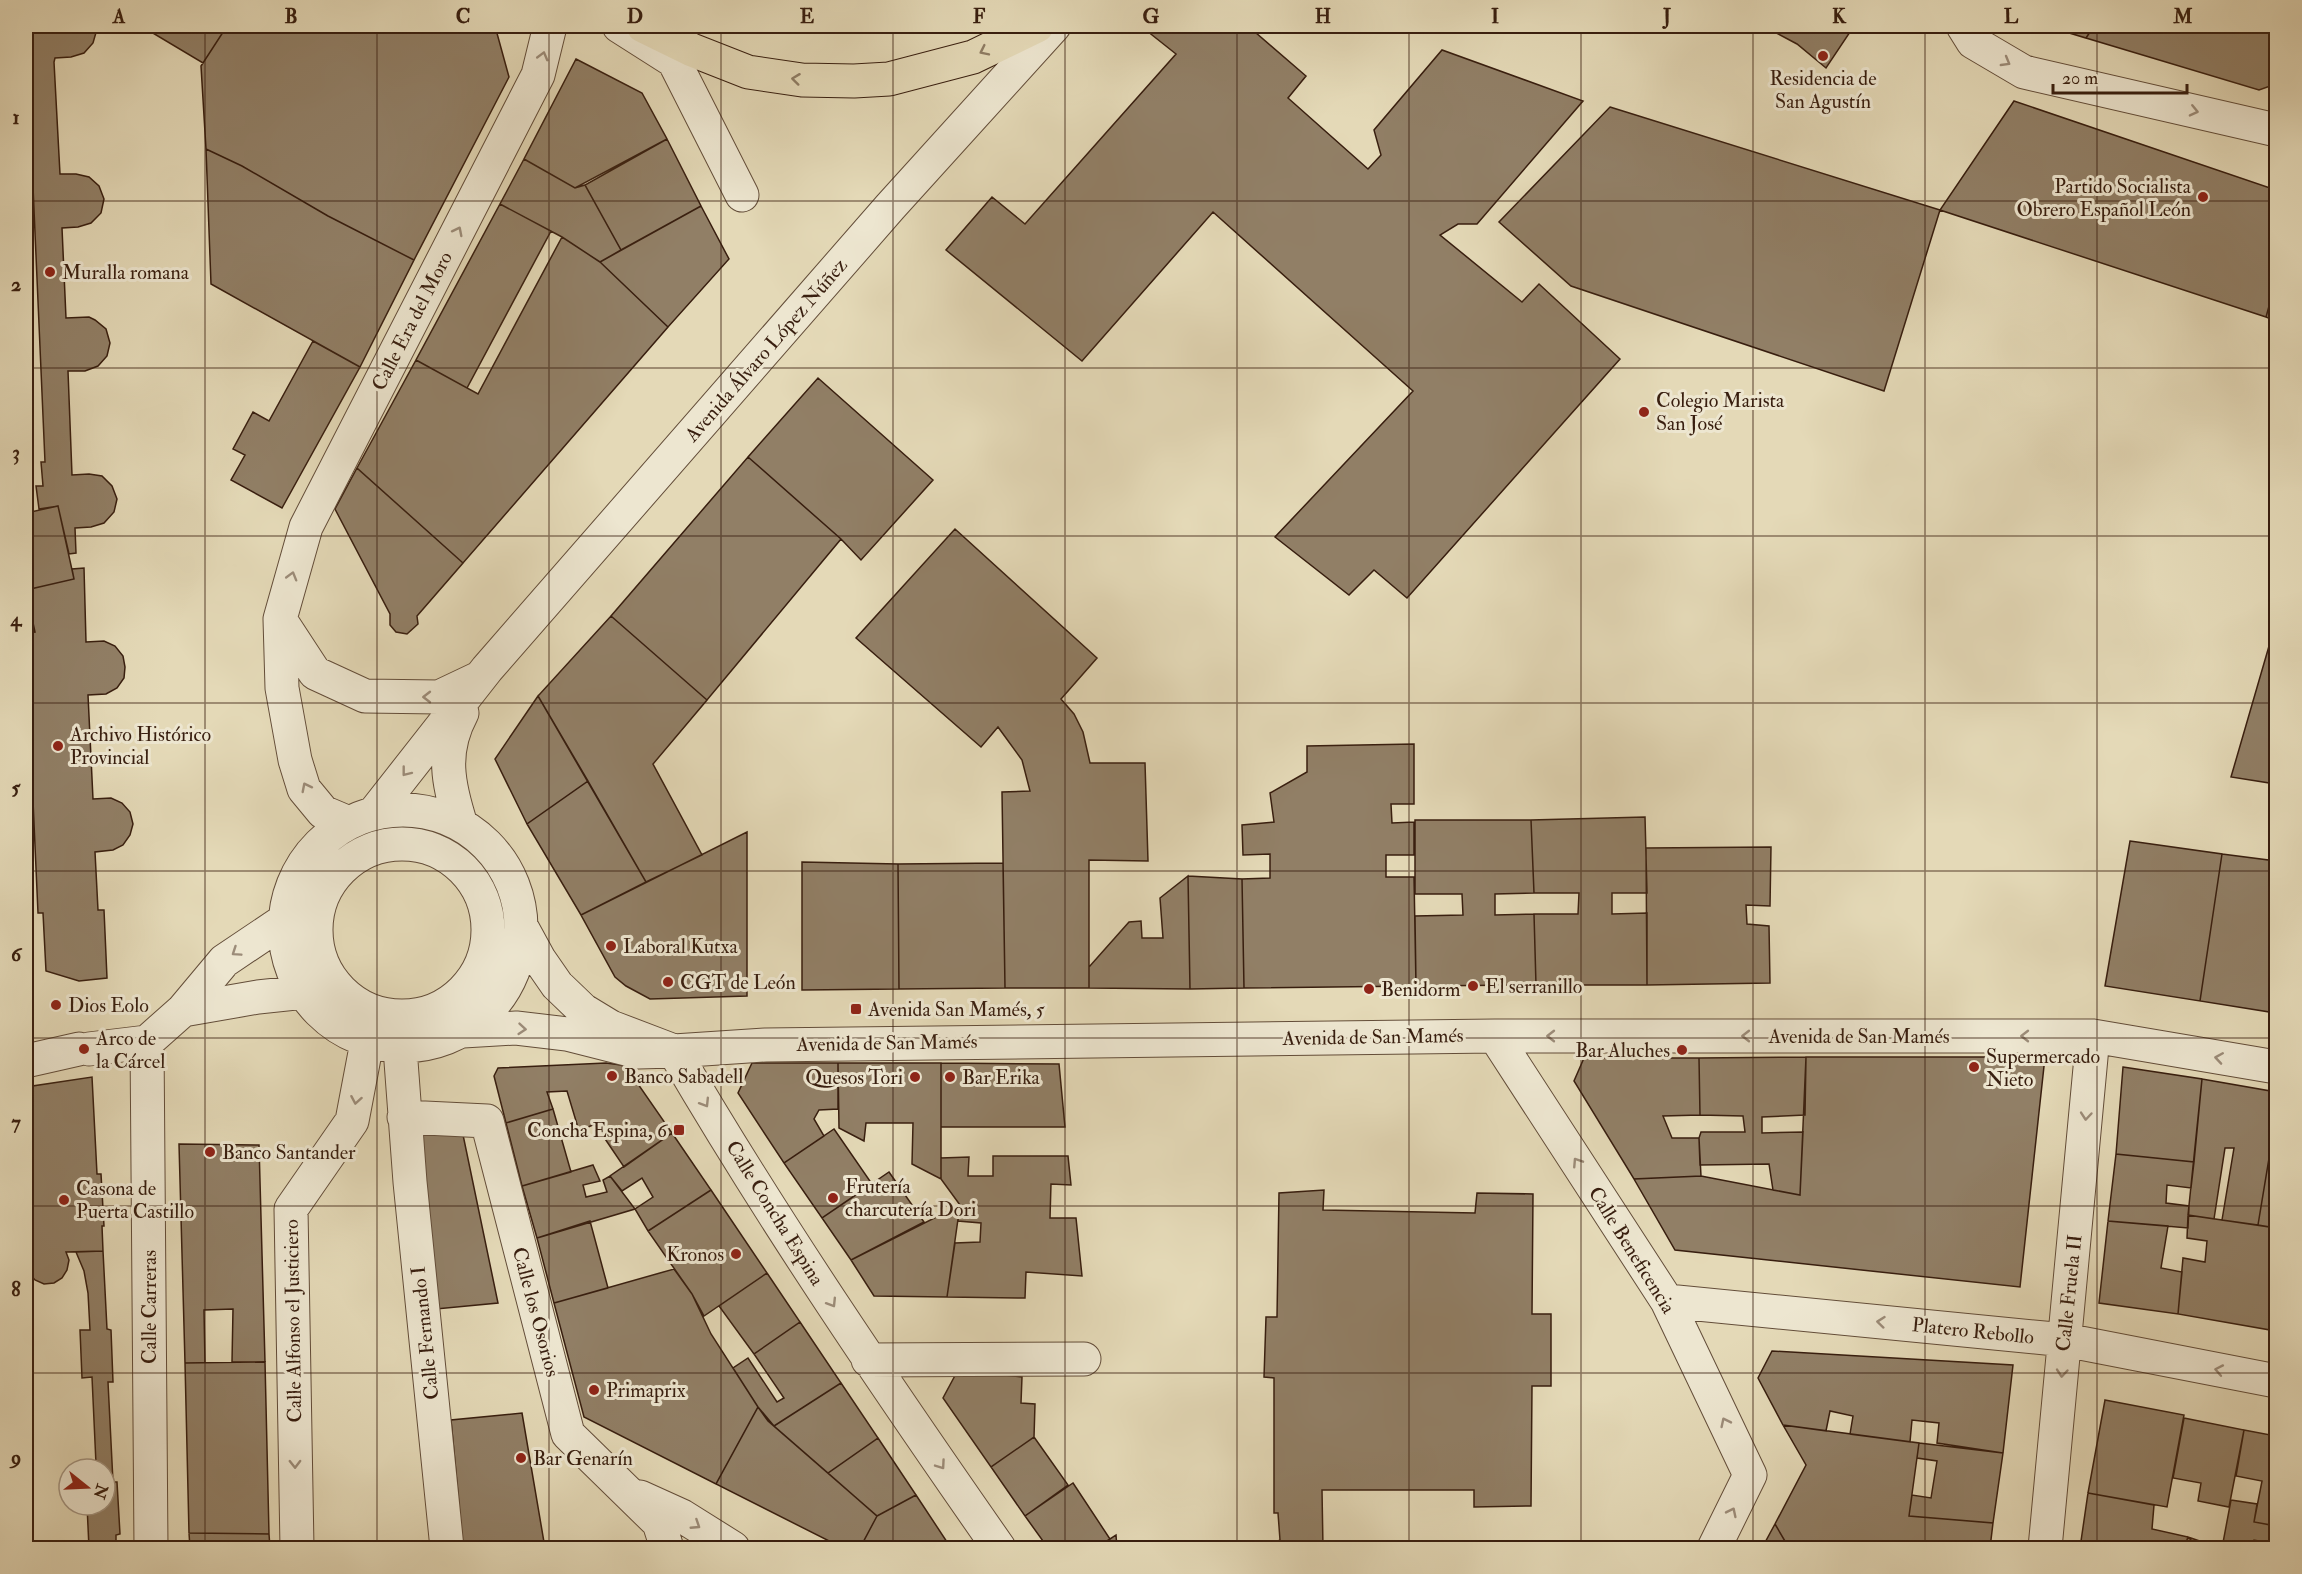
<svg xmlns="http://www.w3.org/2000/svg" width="2302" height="1574" font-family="'IM FELL Double Pica',serif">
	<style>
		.building { fill: #917f66; stroke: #381e0f; stroke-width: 1.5 }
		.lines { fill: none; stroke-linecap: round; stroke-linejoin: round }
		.minor-casing { stroke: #634d39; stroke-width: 35 }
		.major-casing { stroke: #381e0f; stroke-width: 35 }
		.minor { stroke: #ede6d0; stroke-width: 33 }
		.major { stroke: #e4d9b7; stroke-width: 33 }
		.oneway { stroke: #8e7c63 }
		.oneway2 { stroke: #9c8c79 }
		.grid { fill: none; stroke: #381e0f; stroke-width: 1.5; stroke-opacity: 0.55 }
		.poi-dot { fill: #8f2418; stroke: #ede6d0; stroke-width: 2 }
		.labels { text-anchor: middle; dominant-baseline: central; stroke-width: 6; stroke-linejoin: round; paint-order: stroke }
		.poi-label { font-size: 20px; fill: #381e0f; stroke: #ede6d0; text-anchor: start }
		.street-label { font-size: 20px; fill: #381e0f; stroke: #ede6d0 }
		.neatline { fill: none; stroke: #381e0f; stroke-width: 2 }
		.grid-label { font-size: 20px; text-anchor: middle; font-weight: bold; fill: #381e0f }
	</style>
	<rect width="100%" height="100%" fill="#e4d9b7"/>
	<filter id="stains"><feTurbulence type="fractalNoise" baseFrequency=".00333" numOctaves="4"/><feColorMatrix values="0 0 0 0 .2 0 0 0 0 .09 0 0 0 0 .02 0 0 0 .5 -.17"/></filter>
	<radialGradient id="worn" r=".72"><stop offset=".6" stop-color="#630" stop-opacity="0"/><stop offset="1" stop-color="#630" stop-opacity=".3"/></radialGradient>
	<path class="building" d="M26,26h70l1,3 -4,14 -9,10 -13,4 -16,1 -1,4 6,112h16l13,3 10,9 5,13 -3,14 -10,10 -13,4 -16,1 4,90 23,-1 6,3 11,9 4,14 -3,13 -9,10 -13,5h-17l4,104 17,-1 13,2 10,10 5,13 -3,13 -10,11 -13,4 -16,1 1,25 -7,1 -11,-48 -19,3 -3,-23h7l-2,-24h4z
		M141,26h86l-24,37z
		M227,26h268l14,51 -95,183 -86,-44 -86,-50 -36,-17 -5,-83z
		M1143,26h105l58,50 -18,22 80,71 13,-14 -7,-25 68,-80 141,51 -106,123h-19l-18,11 82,67 17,-18 81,75 -213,239 -33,-28 -25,25 -74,-58 138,-146 -200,-179 -131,149 -136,-111 46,-53 33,27 151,-170 -34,-27z
		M1763,26h91l-28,42 -29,-24z
		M2046,26h48l-8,12z
		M2094,26h182v58l-17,6 -173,-52z
		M576,59l66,34 25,46 -92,49 -51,-29z
		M2014,101l262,89v91l-10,36 -326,-107z
		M1610,107l330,103 -56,181 -313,-105 -72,-64z
		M667,139l34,67 -80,44 -36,-65z
		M206,149l36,17 86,50 86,44 -54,107 -149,-83z
		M524,159l51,29 10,-3 36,65 -21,12 -38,-25 -62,-33z
		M26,204l5,108h-5z
		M500,204l51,27 -84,157 -51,-28z
		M701,206l28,53 -61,68 -68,-65z
		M562,237l38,25 68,65 -205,236 -106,-95 59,-108 62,34z
		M2276,281v40l-10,-4z
		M313,341l47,26 -78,141 -51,-28 14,-25 -12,-6 20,-37 16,9z
		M818,378l115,102 -72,80 -20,-21 -93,-82z
		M748,457l93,82 -134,161 -96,-84z
		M357,468l106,95 -46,53 1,8 -11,10 -11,-2 -6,-7v-11l-55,-105z
		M58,506l16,73 -48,11v-77z
		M955,529l142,129 -36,41 13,15 9,18 7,31h55l3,98 -59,-1v128h-84l-3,-196 28,-1 -8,-31 -24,-33 -17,20 -125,-109z
		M84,568l2,74 18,-1 11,5 8,10 2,11 -1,11 -7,10 -11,6 -18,1 5,104 18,-1 11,5 8,9 3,12 -3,11 -7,10 -10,5 -18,2 3,58h6l3,68 -28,3 -33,-10 -3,-58h-5l-5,-112 -7,1v-111h3l-3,-58 9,-1 -9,-42 48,-11 -2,-10z
		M26,592l9,40 -9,1z
		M611,616l96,84 -54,64 49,91 -56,27 -108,-186z
		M2276,622v162l-45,-7z
		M538,696l50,85 -61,43 -32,-65z
		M1414,744v60h-23l1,19 22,-1v33h-28v22h28l2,109 -172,2 -2,-109 28,-1v-24l-27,1 -1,-30 32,-3 -4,-29 37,-21v-26z
		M588,781l58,101 -65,33 -54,-91z
		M1645,817l2,76h-35v21l35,-1v72h-111l-2,-71h44l1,-21h-45l-3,-73z
		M1415,820h116l3,73 -39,1v21l39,-1 2,71 -120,1 -1,-70 48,-1 -1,-21h-47z
		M747,832v164l-97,3 -24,-13 -11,-9 -34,-62z
		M2130,841l92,13 -22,147 -95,-15z
		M1771,847l-1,59 -24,-1 1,19 22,2 1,57 -123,2 -1,-137z
		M2222,854l54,7v152l-76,-12z
		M802,862l96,2 1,125 -97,1z
		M1003,863l2,125 -106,1 -1,-125z
		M1188,876l54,3 2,109 -54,1z
		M1188,876l2,113 -101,-1v-21l40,-45 12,-1 1,17h21l-3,-40z
		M1806,1057h239l-25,230 -345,-37 -41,-71 67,-3 99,19z
		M1806,1057l-1,58 -43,2v16l41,-1 -3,63 -27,-5 -4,-26 -69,1 -1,-27 2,-6h44l-2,-16 -43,-1 -1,-57z
		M1584,1058h115l1,57 -37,1 9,22h27l2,38 -67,3 -60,-98z
		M606,1063l15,2 8,6 43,62 -48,34 -29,-43 -16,7 -12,-40 -20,1 6,17 -47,14 -12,-47 4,-8z
		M752,1063h86v46l-19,1 -5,9 10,17 -40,27 -46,-70z
		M838,1063h103v116l-29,-15 1,-41h-47l-2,18 -25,-13z
		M941,1063l118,1 6,63h-124z
		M2123,1067l79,12 -8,83 -78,-8z
		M92,1077l5,97h4l3,52h-2l1,25 -37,1 3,8 -2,10 -5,8 -8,5 -10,1 -9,-4 -6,-7 -3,-9 1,-10h-1v-167z
		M2202,1079l74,13v24l-18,109 -36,-5 12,-72h-9l-11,71 -26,-4z
		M553,1109l18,63 -49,14 -16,-63z
		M2276,1116v112l-18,-3z
		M834,1129l38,55 -50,34 -38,-55z
		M462,1130l36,173 -62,6 -15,-178z
		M672,1133l39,57 -63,41 -13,-22 18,-12 -11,-19 -20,13 -12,-15z
		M179,1144l80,1 6,217h-33l1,-53 -29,1 1,53h-20z
		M2116,1154l78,8 -3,26 -24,-3 -1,18 23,3 -1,22 -80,-7z
		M993,1156h75l3,29 -20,-1 -1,34h26l6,58 -56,-4 -1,26 -78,-1 8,-54 25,-1 1,-19 -23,-2 2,-16 -19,-26v-21l28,-1 -1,19h25z
		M593,1165l7,16 -17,4 3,12 21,-5 -4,-12 7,-4 25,33 -98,29 -15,-52z
		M889,1172l35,50 -73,38 -29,-42z
		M711,1190l56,83 -63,43 -12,-22 -44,-63z
		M1324,1190l-1,20 152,3 2,-20 56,1 -1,120h19v72h-19l-1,120 -57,1v-17h-152l1,58h-54l2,-3 9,-5 -2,-27h-4v-135l-10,-1 2,-60h11l2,-124z
		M960,1205l-13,92 -73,-1 -23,-36z
		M2188,1215l88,13v103l-98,-17 5,-56 22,4 2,-21 -20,-3z
		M590,1221l18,67 -54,15 -17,-65z
		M2108,1221l60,5 -7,42 21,4 -4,42 -79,-11z
		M103,1251l4,78 4,1 2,52h-5l5,100h4l3,52 -4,1v13h-27l-2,-43h18v-36h-19v-5h10l-4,-87 -10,1 -2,-48h10l-2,-37 -4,-22 -8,-19z
		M674,1269l18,25 19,40 47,73 -42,77 -132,-67 -30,-114z
		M767,1273l33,49 -46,32 -35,-48z
		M800,1322l41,61 -67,43 -16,-19 -25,-39 15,-10 29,44 7,-4 -30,-44z
		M1772,1351l241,14 -10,88 -66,-10 2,-20 -27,-3 -2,22 -60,-8 3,-18 -23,-5 -4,20 -43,-6 -25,-47z
		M265,1362l4,172 -80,-1 -4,-170z
		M958,1370l64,7 -1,26 14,1 -1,33 -43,30 -48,-69z
		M841,1383l37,55 -50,35 -54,-47z
		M2105,1400l79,15 -17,92 -79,-14z
		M758,1407l10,14 109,95 -17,32h-17l-127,-64z
		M522,1413l23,135h-82l-12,-128z
		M2184,1418l60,12 -15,77 -31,-6 3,-18 -28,-5z
		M1783,1425l136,18 -10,73 84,7 -3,25h-201l-14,-24 31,-59z
		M2244,1430l32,6v90l-22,-4 8,-41 -26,-5z
		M1034,1437l34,48 -43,31 -34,-49z
		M878,1438l38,57 -39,21 -49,-43z
		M1919,1443l84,10 -10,70 -84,-7 3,-21 19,3 6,-37 -20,-3z
		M1073,1483l37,56 -14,9h-48l-23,-32z
		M2088,1493l66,12 -2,24 36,8 -4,11h-104z
		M916,1495l35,53h-91l17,-32z
		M2231,1500l26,4 -3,18 22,4v18l-22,-4 -2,8h-30z
		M1775,1524l14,24h-27z
		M189,1533l80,1 1,14h-80z
		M1116,1535l1,13h-21l14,-9z
		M2188,1537l32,11h-21z
		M2188,1537l11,11h-15z"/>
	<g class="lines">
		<g class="minor-casing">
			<path id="minor" d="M619,26l55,35 68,134
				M1963,26l10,16 51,30 252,58
				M281,621l34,52 50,23 74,1 38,-18
				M285 928a118 118 0 1 1 236 0a118 118 0 1 1-236 0Z
				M374,813l113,-144 403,-462 164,-181
				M349,823l-26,-11 -19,-23 -9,-29 -13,-72 -2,-69 26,-92 232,-452 12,-49
				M461,825c-13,-41 -20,-73 1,-112
				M316 930a86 86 0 1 1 172 0a86 86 0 1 1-172 0Z
				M521,926l18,33 18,26 26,25 28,17 63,24 91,-6 730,-9h598l183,31
				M183,1010l75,-13 47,-5
				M463,1031l53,-3 51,6 71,18 36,-1c100,171 212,335 325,497
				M1495,1036l172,265 83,174 -36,73
				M400,1048l10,134 37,366
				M89,1049l58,-7
				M26,1061l53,-12
				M404,1117l83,4 81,313 91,89 8,25
				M1667,1301l398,39 211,41
				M868,1360l216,-1
				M640,1497l42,19 51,32
				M151,1548l-4,-506 36,-32 41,-49 61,-41
				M297,1548l-6,-339 61,-88 15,-79
				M2045,1548l48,-512"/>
		</g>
		<g class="major-casing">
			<path id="major" d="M643,26l49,24 56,22 54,8 52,1 35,-2 84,-22 64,-31"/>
		</g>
		<use href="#minor" class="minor"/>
		<use href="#major" class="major"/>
	</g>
	<defs><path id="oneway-chevron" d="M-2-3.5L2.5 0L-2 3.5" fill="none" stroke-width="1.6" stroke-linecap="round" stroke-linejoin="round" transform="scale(1.5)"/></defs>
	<g class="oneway">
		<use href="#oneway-chevron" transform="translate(984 51) rotate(154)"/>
		<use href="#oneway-chevron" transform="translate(796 79) rotate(-173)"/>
	</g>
	<g class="oneway2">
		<use href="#oneway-chevron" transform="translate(543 56) rotate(-75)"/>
		<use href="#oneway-chevron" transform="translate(2006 62) rotate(30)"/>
		<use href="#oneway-chevron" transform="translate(2194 111) rotate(13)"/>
		<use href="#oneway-chevron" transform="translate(458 231) rotate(-63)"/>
		<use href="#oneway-chevron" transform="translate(292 576) rotate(-74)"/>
		<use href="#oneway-chevron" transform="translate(427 697) rotate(-180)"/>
		<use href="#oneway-chevron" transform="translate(406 772) rotate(128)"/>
		<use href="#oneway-chevron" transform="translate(306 787) rotate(-117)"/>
		<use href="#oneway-chevron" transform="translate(236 952) rotate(146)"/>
		<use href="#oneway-chevron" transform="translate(522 1029) rotate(5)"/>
		<use href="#oneway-chevron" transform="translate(1551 1036) rotate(180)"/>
		<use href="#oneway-chevron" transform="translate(1746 1036) rotate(-180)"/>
		<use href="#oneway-chevron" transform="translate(2025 1036) rotate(-180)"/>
		<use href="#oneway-chevron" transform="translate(2219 1058) rotate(-171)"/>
		<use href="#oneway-chevron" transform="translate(356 1100) rotate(100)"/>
		<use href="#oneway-chevron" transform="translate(705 1103) rotate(58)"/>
		<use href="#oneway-chevron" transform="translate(2086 1116) rotate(95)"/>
		<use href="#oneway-chevron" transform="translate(1577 1162) rotate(-123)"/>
		<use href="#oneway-chevron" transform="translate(832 1303) rotate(58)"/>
		<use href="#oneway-chevron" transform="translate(1881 1322) rotate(-174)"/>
		<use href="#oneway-chevron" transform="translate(2219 1370) rotate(-169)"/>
		<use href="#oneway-chevron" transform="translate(2062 1373) rotate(95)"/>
		<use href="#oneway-chevron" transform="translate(1725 1422) rotate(-116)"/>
		<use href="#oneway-chevron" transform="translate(295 1464) rotate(89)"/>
		<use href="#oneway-chevron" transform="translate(941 1465) rotate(55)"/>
		<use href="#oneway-chevron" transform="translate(1732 1512) rotate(-64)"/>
		<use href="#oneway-chevron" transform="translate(696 1525) rotate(33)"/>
	</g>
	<path class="grid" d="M205,26v1522M377,26v1522M549,26v1522M721,26v1522M893,26v1522M1065,26v1522M1237,26v1522M1409,26v1522M1581,26v1522M1753,26v1522M1925,26v1522M2097,26v1522M26,201h2250M26,368h2250M26,536h2250M26,703h2250M26,871h2250M26,1038h2250M26,1206h2250M26,1373h2250"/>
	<g class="poi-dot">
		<circle cx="1823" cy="56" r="6"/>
		<circle cx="2203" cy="197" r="6"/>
		<circle cx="50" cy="272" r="6"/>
		<circle cx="1644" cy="412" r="6"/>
		<circle cx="58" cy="746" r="6"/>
		<circle cx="611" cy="946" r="6"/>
		<circle cx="668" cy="982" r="6"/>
		<circle cx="1473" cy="986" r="6"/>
		<circle cx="1369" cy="989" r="6"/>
		<circle cx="56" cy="1005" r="6"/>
		<rect x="850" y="1003" width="12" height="12" rx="3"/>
		<circle cx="84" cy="1049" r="6"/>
		<circle cx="1682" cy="1050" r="6"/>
		<circle cx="1974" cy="1067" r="6"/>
		<circle cx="612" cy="1076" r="6"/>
		<circle cx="915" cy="1077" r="6"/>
		<circle cx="950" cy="1077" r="6"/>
		<rect x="673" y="1124" width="12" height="12" rx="3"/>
		<circle cx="210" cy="1152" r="6"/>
		<circle cx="833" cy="1198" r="6"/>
		<circle cx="64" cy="1200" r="6"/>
		<circle cx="736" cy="1254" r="6"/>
		<circle cx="594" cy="1390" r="6"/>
		<circle cx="521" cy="1458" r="6"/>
	</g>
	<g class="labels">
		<g class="poi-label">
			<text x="1823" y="78" text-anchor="middle">Residencia de<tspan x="1823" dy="23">San Agustín</tspan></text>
			<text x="2191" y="186" text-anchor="end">Partido Socialista<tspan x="2191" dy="23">Obrero Español León</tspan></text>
			<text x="62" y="272">Muralla romana</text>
			<text x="1656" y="400">Colegio Marista<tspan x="1656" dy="23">San José</tspan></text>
			<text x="70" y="734">Archivo Histórico<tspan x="70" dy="23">Provincial</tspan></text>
			<text x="623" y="946">Laboral Kutxa</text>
			<text x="680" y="982">CGT de León</text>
			<text x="1485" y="986">El serranillo</text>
			<text x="1381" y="989">Benidorm</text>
			<text x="68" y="1005">Dios Eolo</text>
			<text x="868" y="1009">Avenida San Mamés, 5</text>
			<text x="96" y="1038">Arco de<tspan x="96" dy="23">la Cárcel</tspan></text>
			<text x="1670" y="1050" text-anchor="end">Bar Aluches</text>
			<text x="1986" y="1056">Supermercado<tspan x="1986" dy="23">Nieto</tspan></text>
			<text x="624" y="1076">Banco Sabadell</text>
			<text x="903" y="1077" text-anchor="end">Quesos Tori</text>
			<text x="962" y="1077">Bar Erika</text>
			<text x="667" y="1130" text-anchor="end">Concha Espina, 6</text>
			<text x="222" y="1152">Banco Santander</text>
			<text x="845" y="1186">Frutería<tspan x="845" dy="23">charcutería Dori</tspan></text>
			<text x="76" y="1188">Casona de<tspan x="76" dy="23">Puerta Castillo</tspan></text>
			<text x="724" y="1254" text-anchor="end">Kronos</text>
			<text x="606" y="1390">Primaprix</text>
			<text x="533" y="1458">Bar Genarín</text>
		</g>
		<g class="street-label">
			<text transform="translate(412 321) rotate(-63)">Calle Era del Moro</text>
			<text transform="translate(766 350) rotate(-49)">Avenida Álvaro López Núñez</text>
			<text x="1859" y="1036">Avenida de San Mamés</text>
			<text transform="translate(1373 1037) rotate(-1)">Avenida de San Mamés</text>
			<text transform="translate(887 1043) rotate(-1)">Avenida de San Mamés</text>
			<text transform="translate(775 1213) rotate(58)">Calle Concha Espina</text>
			<text transform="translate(1632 1250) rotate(58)">Calle Beneficencia</text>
			<text transform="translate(2069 1293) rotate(-84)">Calle Fruela II</text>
			<text transform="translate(149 1307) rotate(-90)">Calle Carreras</text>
			<text transform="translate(536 1312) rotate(75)">Calle los Osorios</text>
			<text transform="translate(293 1321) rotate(-91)">Calle Alfonso el Justiciero</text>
			<text transform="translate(1973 1331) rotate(6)">Platero Rebollo</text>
			<text transform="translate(425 1333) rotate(-96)">Calle Fernando I</text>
		</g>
	</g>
	<rect width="2302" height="1574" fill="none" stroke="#e4d9b7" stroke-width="66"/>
	<g transform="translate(87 1487) rotate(108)"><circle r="28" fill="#ede6d0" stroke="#a59683" stroke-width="1.5"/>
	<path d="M0-4.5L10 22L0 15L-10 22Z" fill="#8f2418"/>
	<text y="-9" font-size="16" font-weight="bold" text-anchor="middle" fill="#381e0f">N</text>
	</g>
	<path d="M2053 84v9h134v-9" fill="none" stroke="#381e0f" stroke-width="3"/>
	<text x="2062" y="84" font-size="18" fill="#381e0f" stroke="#ede6d0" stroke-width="4.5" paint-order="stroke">20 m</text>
	<rect x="33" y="33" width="2236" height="1508" class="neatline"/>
	<g class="grid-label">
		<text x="119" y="23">A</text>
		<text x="291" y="23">B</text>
		<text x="463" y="23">C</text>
		<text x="635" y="23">D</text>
		<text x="807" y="23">E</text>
		<text x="979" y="23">F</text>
		<text x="1151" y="23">G</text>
		<text x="1323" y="23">H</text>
		<text x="1495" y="23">I</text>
		<text x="1667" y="23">J</text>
		<text x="1839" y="23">K</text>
		<text x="2011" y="23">L</text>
		<text x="2183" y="23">M</text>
		<text x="16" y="124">1</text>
		<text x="16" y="291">2</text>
		<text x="16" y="459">3</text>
		<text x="16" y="626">4</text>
		<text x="16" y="794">5</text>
		<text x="16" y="961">6</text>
		<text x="16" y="1129">7</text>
		<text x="16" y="1296">8</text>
		<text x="16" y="1464">9</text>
	</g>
	<rect width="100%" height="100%" filter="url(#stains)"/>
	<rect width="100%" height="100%" fill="url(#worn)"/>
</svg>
